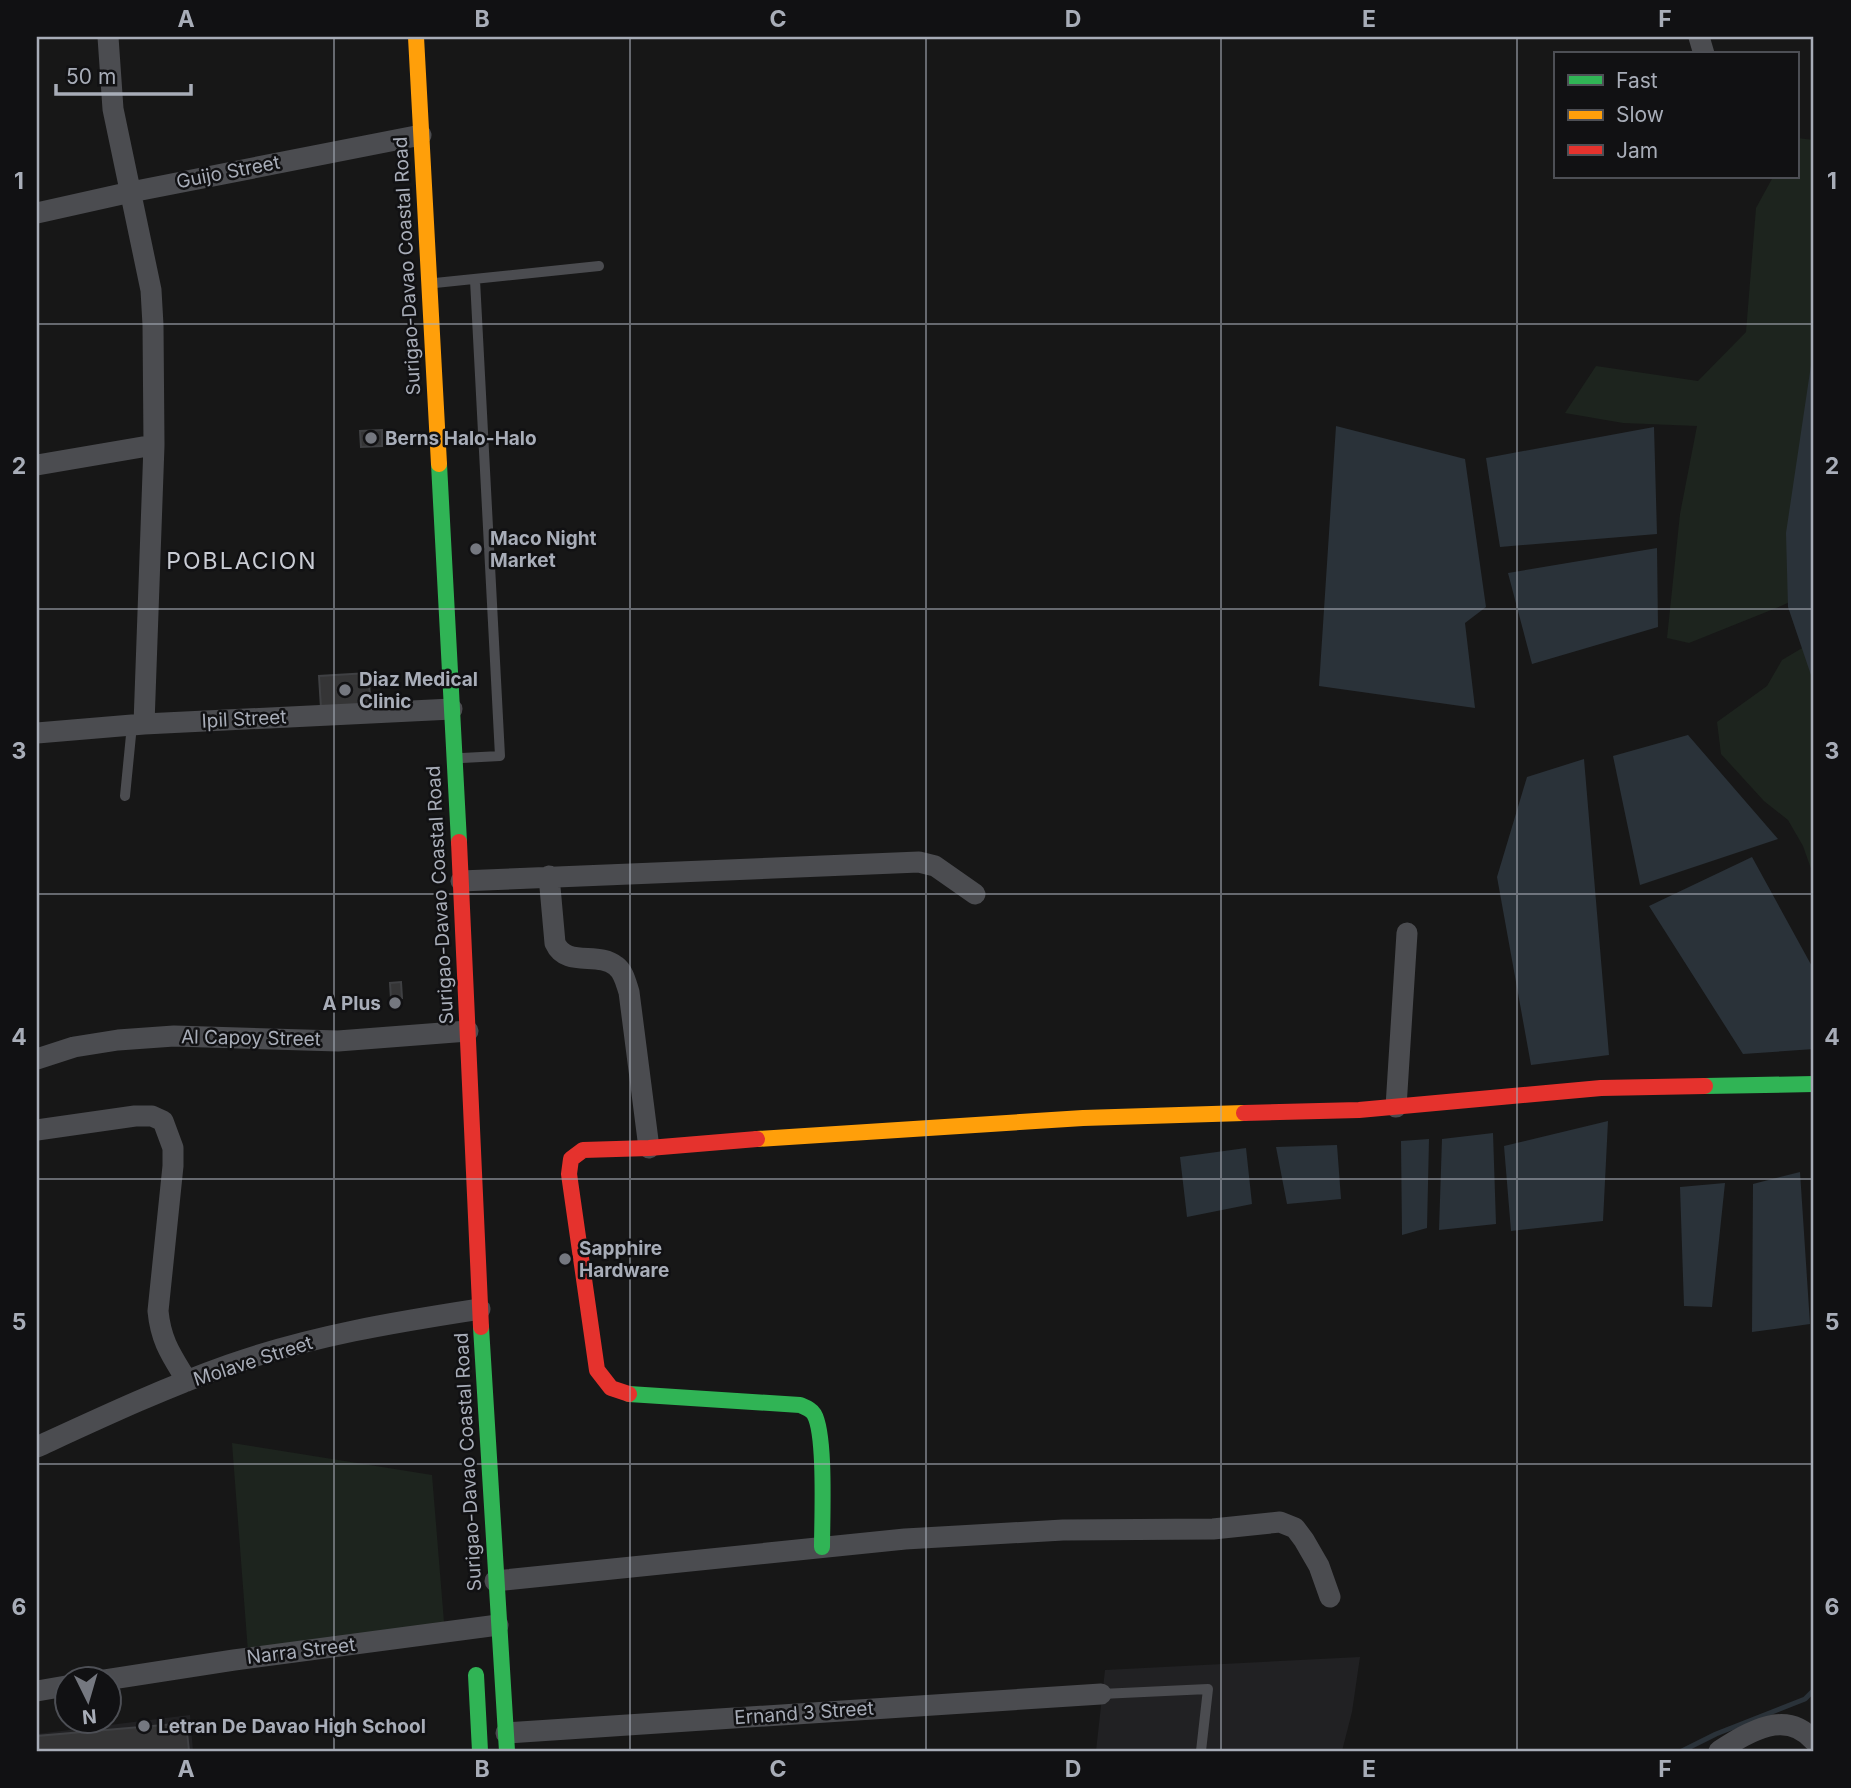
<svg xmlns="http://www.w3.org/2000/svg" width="1851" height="1788" font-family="Inter,sans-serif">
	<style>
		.built { fill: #212123 }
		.green { fill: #1d241e }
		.water { fill: #2a3239 }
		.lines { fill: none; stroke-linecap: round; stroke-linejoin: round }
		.stream { stroke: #2a3239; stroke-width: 5 }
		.building { fill: #353536; stroke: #3f4043; stroke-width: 2 }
		.lane { stroke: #4b4c50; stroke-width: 10 }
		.street { stroke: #4b4c50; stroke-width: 21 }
		.fast { stroke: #30b455; stroke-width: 16 }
		.slow { stroke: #ff9f0a; stroke-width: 16 }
		.jam { stroke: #e5322d; stroke-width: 16 }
		.grid { fill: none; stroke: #a8adb8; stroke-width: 2; stroke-opacity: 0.55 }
		.poi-dot { fill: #757880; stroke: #111113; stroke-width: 2.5 }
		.labels { text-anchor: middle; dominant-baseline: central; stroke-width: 5; stroke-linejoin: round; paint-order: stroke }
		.street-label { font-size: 19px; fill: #a8adb8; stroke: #111113 }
		.poi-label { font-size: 19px; font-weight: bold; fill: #a8adb8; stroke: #111113; text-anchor: start }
		.quarter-label { font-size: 23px; letter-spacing: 2px; fill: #c9ccd4; stroke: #111113 }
		.neatline { fill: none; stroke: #a8adb8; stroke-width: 2.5 }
		.grid-label { font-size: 23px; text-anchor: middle; font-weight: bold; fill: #a8adb8 }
	</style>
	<rect width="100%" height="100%" fill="#171717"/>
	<path class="built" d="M1360,1657l-8,55 -10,39h-246l9,-81z
		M190,1715l3,36h-156v-17z"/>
	<path class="green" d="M1797,138l17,2v444l-5,9 -28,13 -92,37 -22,-5 13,-124 17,-88 -74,-3 -58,-10 31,-47 102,15 48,-49 10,-124 17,-31h24z
		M1814,641v236l-11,-31 -15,-26 -24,-19 -43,-47 -4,-32 50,-36 15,-26z
		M232,1443l200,32 12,147 -196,30z"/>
	<path class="water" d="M1814,345v339l-26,-77 -2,-74z
		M1336,426l129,33 21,148 -21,16 10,85 -156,-22z
		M1654,427l3,107 -157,13 -14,-89z
		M1657,548l1,79 -126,37 -24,-91z
		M1688,735l90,104 -138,46 -27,-129z
		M1584,759l25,296 -78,10 -34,-188 30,-100z
		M1752,857l62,113v79l-71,5 -94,-148z
		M1608,1121l-5,100 -92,10 -7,-85z
		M1493,1133l3,91 -57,6 3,-91z
		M1429,1139l-2,89 -25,7 -1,-94z
		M1337,1145l4,54 -54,5 -11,-57z
		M1246,1148l6,56 -65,13 -7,-60z
		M1800,1172l10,152 -58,8 1,-148z
		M1725,1183l-13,124 -28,-1 -4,-119z"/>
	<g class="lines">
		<path class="stream" d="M1682,1751l34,-17 89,-35 9,-9"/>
	</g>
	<path class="building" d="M382,430v16l-21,1 -1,-16z
		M368,673l3,32 -50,3 -2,-32z
		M401,982l1,16 -11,1 -1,-16z
		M186,1723l3,28h-152v-15z"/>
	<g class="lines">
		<path class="lane" d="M435,283l164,-17
			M462,758l38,-2 -25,-476
			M125,796l7,-71
			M1101,1694l107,-5 -7,62"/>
		<path class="street" d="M108,37l5,72 38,181 2,35 1,120 -10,279
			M1699,37l5,17
			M37,213l94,-21 290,-57
			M37,465l117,-20
			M37,733l107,-9 308,-15
			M549,876l6,67c11,25 43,8 61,23 8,6 10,17 13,26l20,156
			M461,881l458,-19 16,4 40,28
			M37,1059l37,-12 44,-7 56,-4 164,5 130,-10
			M1396,1107l11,-174
			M37,1130l98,-14h17l11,5 10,27v18l-15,145c3,31 14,45 29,70
			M37,1447c63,-29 127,-59 192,-82 81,-29 167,-43 251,-56
			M495,1581l410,-42 158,-9 150,-1 67,-7 15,6 9,12 15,26 11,31
			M105,1680l129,-20 264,-35
			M37,1691l29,-5
			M506,1733l595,-39
			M1719,1751c30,-19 67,-43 95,-10"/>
		<path class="fast" d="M439,464l20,378
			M1705,1086l109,-2
			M481,1327l26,424
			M629,1394l171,11c5,2 11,4 14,9 12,20 8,106 8,133
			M476,1675l4,76"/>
		<path class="slow" d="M416,37l23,427
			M757,1139l326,-21 161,-5"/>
		<path class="jam" d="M459,842l22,485
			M1244,1113l115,-3 242,-22 104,-2
			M629,1394l-18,-6 -14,-18 -28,-196 2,-15 12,-9 66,-2 108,-9"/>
	</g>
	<path class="grid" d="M334,37v1714M630,37v1714M926,37v1714M1221,37v1714M1517,37v1714M37,324h1777M37,609h1777M37,894h1777M37,1179h1777M37,1464h1777"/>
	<g class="poi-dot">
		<circle cx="371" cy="438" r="7"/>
		<circle cx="476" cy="549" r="7"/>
		<circle cx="345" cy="690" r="7"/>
		<circle cx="395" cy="1003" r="7"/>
		<circle cx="565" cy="1259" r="7"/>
		<circle cx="144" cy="1726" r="7"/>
	</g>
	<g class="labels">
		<g class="street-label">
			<text transform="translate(228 172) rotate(-11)">Guijo Street</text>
			<text transform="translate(407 266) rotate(-93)">Surigao-Davao Coastal Road</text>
			<text transform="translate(244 719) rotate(-3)">Ipil Street</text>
			<text transform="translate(440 895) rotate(-93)">Surigao-Davao Coastal Road</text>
			<text transform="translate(251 1038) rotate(1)">Al Capoy Street</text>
			<text transform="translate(253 1361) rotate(-18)">Molave Street</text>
			<text transform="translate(468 1462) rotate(-93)">Surigao-Davao Coastal Road</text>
			<text transform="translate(301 1651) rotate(-7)">Narra Street</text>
			<text transform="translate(804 1713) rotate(-4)">Ernand 3 Street</text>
		</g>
		<g class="poi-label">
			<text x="385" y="438">Berns Halo-Halo</text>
			<text x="490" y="538">Maco Night<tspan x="490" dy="22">Market</tspan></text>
			<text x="359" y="679">Diaz Medical<tspan x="359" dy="22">Clinic</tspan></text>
			<text x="381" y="1003" text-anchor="end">A Plus</text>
			<text x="579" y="1248">Sapphire<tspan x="579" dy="22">Hardware</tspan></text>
			<text x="158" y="1726">Letran De Davao High School</text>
		</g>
		<g class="quarter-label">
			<text x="242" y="561">POBLACION</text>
		</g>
	</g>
	<rect width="1851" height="1788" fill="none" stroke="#111113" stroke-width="77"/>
	<rect x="1554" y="52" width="245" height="126" fill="#111113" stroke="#4d4f55" stroke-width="2"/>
	<rect x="1568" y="75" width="35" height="10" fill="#30b455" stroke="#4d4f55" stroke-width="2"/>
	<text x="1616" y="88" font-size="21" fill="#a8adb8">Fast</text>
	<rect x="1568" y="110" width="35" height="10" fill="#ff9f0a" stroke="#4d4f55" stroke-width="2"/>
	<text x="1616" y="122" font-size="21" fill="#a8adb8">Slow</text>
	<rect x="1568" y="145" width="35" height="10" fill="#e5322d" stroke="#4d4f55" stroke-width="2"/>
	<text x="1616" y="158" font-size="21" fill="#a8adb8">Jam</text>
	<g transform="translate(88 1700) rotate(175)"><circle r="33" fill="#111113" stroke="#4d4f55" stroke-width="2"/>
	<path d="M0-5L12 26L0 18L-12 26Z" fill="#757880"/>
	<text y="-10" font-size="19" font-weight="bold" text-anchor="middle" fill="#a8adb8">N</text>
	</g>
	<path d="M56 84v10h135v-10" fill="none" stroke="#a8adb8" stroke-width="3.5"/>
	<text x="66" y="84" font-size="21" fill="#a8adb8" stroke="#111113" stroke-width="5" paint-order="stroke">50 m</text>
	<rect x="38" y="38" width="1774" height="1712" class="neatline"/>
	<g class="grid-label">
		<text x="186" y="27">A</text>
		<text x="482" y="27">B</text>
		<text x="778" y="27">C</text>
		<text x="1073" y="27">D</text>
		<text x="1369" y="27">E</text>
		<text x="1665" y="27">F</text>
		<text x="19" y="189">1</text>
		<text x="1832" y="189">1</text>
		<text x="19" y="474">2</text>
		<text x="1832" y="474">2</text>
		<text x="19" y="759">3</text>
		<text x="1832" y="759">3</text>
		<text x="19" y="1045">4</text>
		<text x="1832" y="1045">4</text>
		<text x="19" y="1330">5</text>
		<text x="1832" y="1330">5</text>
		<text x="19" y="1615">6</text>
		<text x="1832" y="1615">6</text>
		<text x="186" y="1777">A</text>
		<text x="482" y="1777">B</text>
		<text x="778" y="1777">C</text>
		<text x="1073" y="1777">D</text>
		<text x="1369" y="1777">E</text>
		<text x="1665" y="1777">F</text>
	</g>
</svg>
